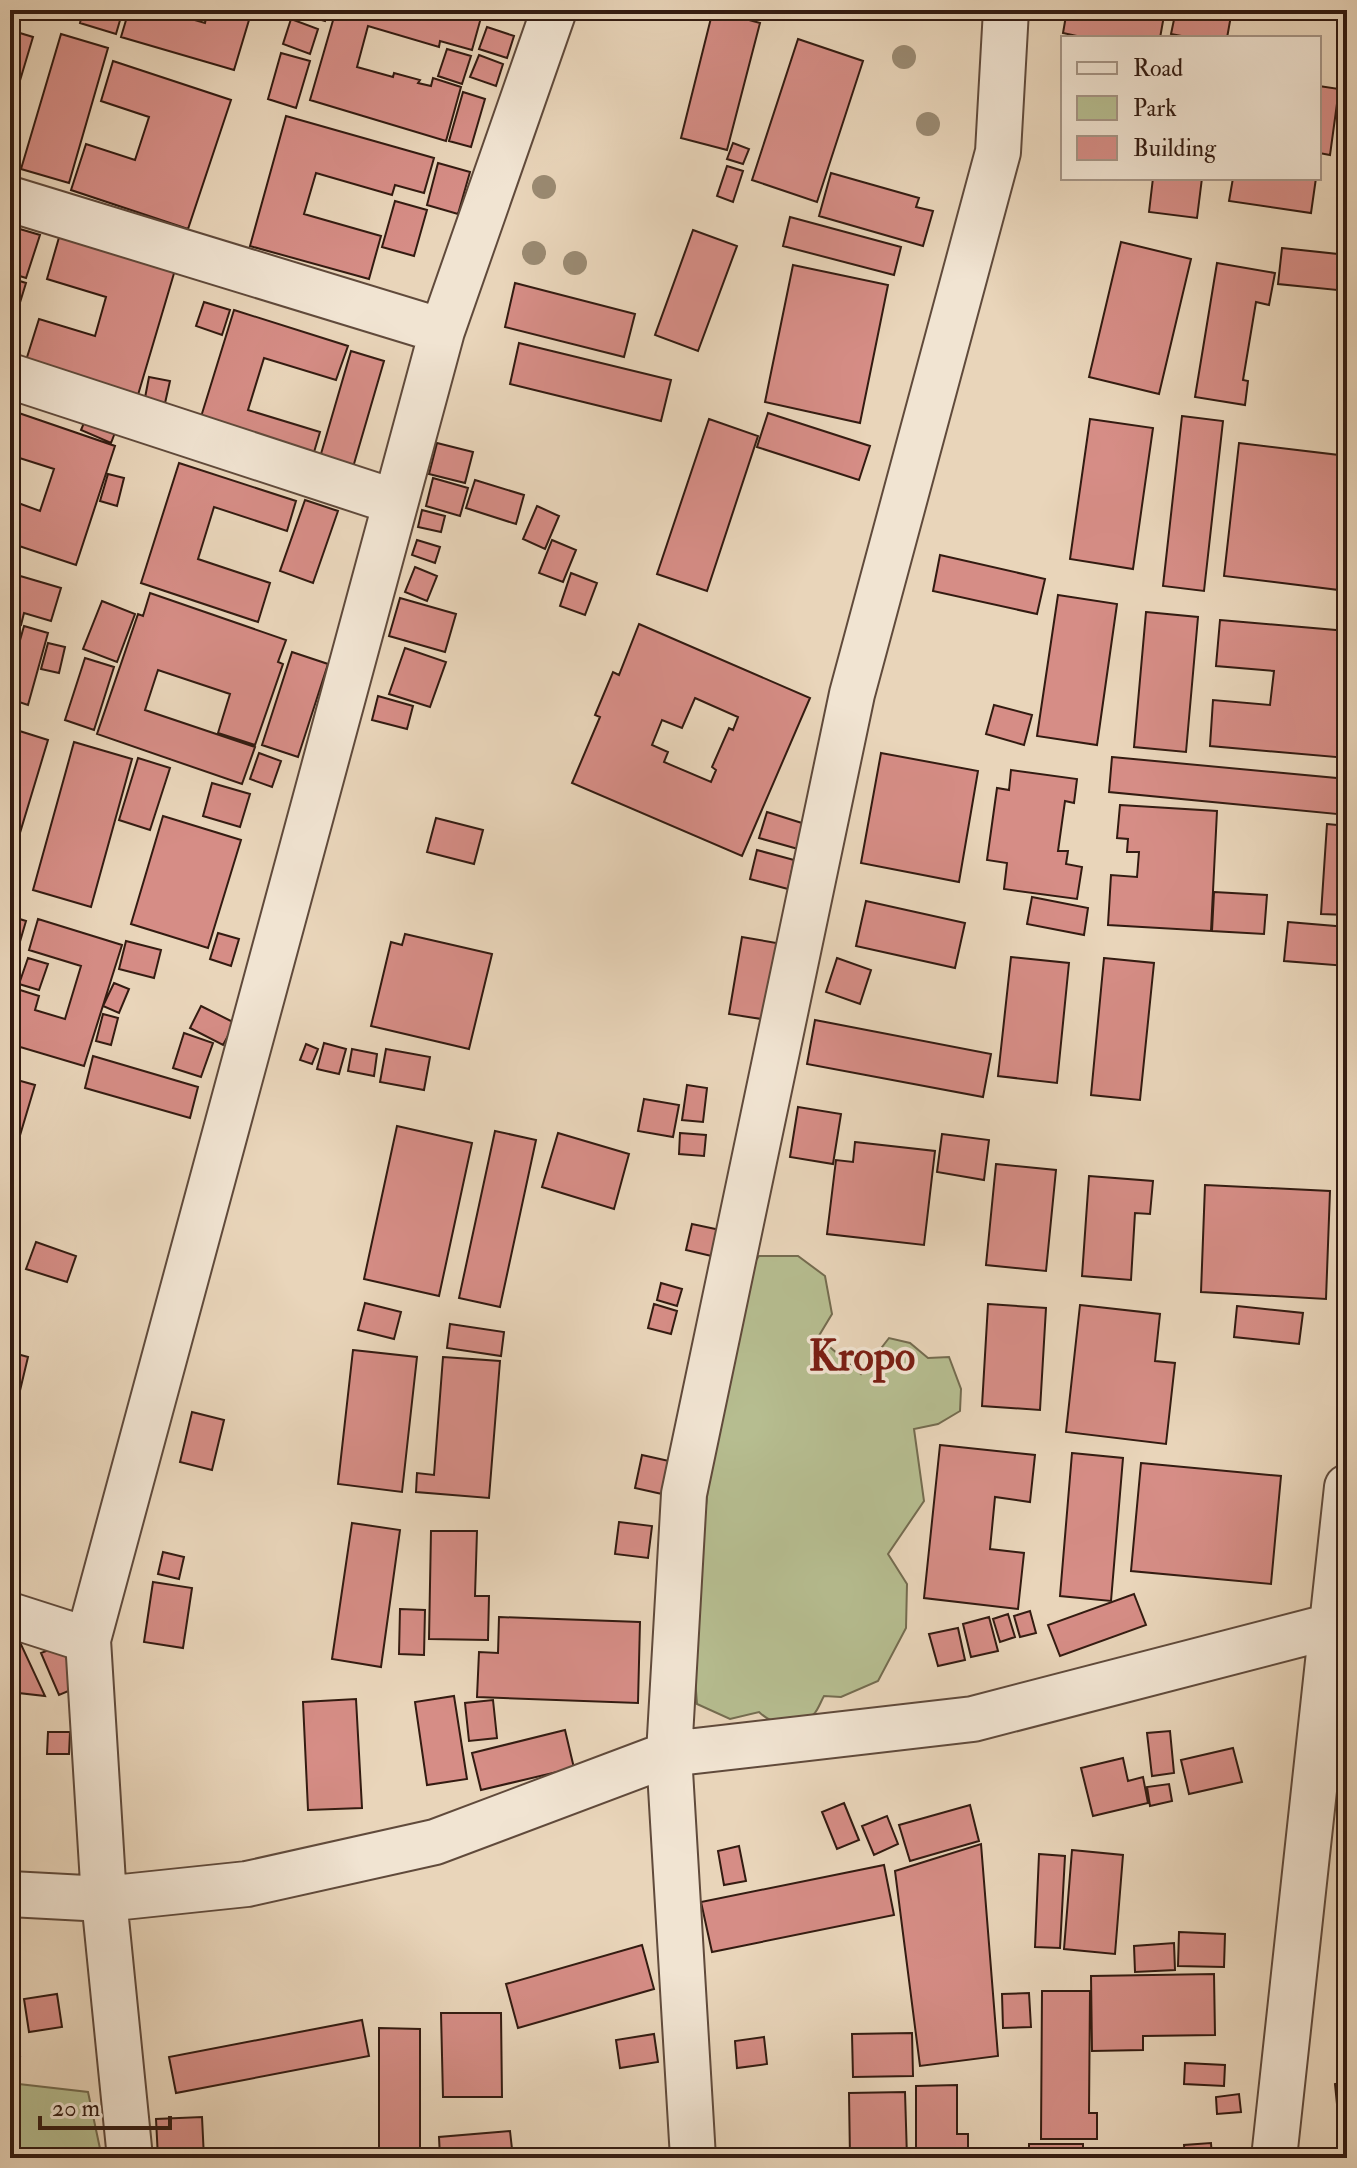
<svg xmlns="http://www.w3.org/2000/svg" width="1357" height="2168" font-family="'IM FELL Double Pica',serif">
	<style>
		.green { fill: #b6bd90; stroke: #746c50; stroke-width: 2 }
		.building { fill: #d68d86; stroke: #331b11; stroke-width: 2; fill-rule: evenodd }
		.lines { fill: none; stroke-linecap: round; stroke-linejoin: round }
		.street-casing { stroke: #604a3b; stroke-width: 48 }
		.street { stroke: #f1e4d2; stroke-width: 44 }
		.tree { fill: #9a8a72 }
		.labels { text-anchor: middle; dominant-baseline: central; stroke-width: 7; stroke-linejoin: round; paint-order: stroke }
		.district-label { font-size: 42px; font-weight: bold; fill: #7a1f14; stroke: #f1e4d2 }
	</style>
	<rect width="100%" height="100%" fill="#e9d5ba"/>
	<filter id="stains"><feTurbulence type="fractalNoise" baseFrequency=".0025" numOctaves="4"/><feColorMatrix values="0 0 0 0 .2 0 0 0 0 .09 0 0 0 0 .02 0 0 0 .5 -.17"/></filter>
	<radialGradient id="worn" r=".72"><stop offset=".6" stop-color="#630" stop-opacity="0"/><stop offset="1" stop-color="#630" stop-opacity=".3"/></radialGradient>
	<path class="green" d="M759,1256h39l27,20 7,38 -15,25 14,9 30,26 28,-36 21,5 18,15 21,-1 12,32 -1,22 -22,13 -24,5 10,72 -36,53 19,30 -1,44 -28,53 -37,16 -17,-1c-3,5 -6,14 -10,18 -17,17 -40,12 -55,-2l-29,7 -33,-15 -5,-65 21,-200 21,-148z
		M10,2083l78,9 14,66h-92z"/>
	<path class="building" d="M83,10h40l-7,24 -36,-11z
		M129,10h31l45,13 3,-13h44l-18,60 -113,-33z
		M298,10h30l-3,11 -28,-8z
		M336,10h134l12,4 -10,36 -32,-9 -1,6 -71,-21 -11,41 36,10 1,-4 26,7 -2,3 13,3 2,-8 28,9 -15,54 -136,-41z
		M713,10l47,13 -33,127 -46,-12z
		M786,10h23l-2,7z
		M1067,10h98l-5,28h-74l-23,-5z
		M1176,10h56l-5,28h-35l-21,-4z
		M291,19l27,10 -8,25 -27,-10z
		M487,27l27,9 -7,22 -28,-9z
		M10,30l23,7 -23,77z
		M61,34l47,14 -39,135 -48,-14z
		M798,39l65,22 -46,141 -65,-22z
		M447,49l24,7 -9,28 -24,-8z
		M281,53l29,8 -14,47 -28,-9z
		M479,55l24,9 -7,22 -26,-9z
		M113,61l118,39 -43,129 -117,-39 15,-46 49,16 14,-43 -48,-16z
		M1319,86l20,3 -9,66 -11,-2z
		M463,92l22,7 -14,48 -22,-6z
		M286,116l148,42 -10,35 -29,-8 -3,10 -76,-22 -12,41 77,22 -12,43 -119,-33z
		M733,143l16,6 -6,15 -16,-5z
		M438,163l32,9 -12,42 -31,-9z
		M727,166l16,5 -10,31 -16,-6z
		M831,173l88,25 -3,9 17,4 -10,35 -104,-30z
		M1153,178h49l-5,40 -48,-6z
		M1233,178h83l-5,35 -82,-12z
		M395,201l32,9 -13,46 -32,-9z
		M790,217l111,30 -7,28 -111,-29z
		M13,227l27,8 -14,43 -16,-5v-34z
		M693,230l44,16 -39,105 -43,-16z
		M60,234l115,36 -40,135 -112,-35 16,-51 56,17 11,-39 -59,-18z
		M1121,242l70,17 -32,135 -70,-17z
		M1282,248l65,7v36l-69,-7z
		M1217,263l58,10 -6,32 -13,-3 -13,78 5,1 -3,24 -50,-8z
		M793,265l95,20 -28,138 -95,-21z
		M10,278l16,5 -16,52z
		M515,283l120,31 -11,43 -119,-30z
		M204,302l26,8 -8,25 -26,-9z
		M234,310l114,36 -12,34 -72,-22 -16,52 72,22 -11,37 -113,-36z
		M10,340l7,2 -7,23z
		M519,343l152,37 -10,41 -151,-37z
		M351,351l33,10 -35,120 -33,-10z
		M149,377l21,4 -7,31 -20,-4z
		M10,410l105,36 -39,119 -66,-22v-43l30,11 14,-42 -44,-14z
		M768,413l102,33 -11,34 -102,-33z
		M1182,416l41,5 -19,170 -41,-5z
		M86,418l30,12 -5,13 -30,-13z
		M709,419l49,17 -51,155 -50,-17z
		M1090,419l63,9 -20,141 -63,-10z
		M437,443l36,9 -8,31 -36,-9z
		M1239,443l108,13v135l-123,-15z
		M179,463l117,38 -9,30 -73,-24 -16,52 72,24 -12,39 -117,-39z
		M108,474l16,4 -7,28 -17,-5z
		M433,478l35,10 -8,28 -34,-10z
		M475,480l49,15 -8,29 -50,-16z
		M305,500l33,11 -25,72 -33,-12z
		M537,506l22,10 -14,33 -22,-10z
		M422,510l23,6 -4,16 -23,-5z
		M417,540l23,7 -5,16 -23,-8z
		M552,540l24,10 -13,32 -24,-9z
		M940,555l105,24 -8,35 -104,-23z
		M415,567l22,9 -10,25 -22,-9z
		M10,573l51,15 -10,33 -27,-8 -3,12 -11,-3z
		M571,573l26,10 -12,32 -25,-9z
		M150,593l136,47 -8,22 5,2 -28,81 -37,-12 12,-39 -72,-24 -13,40 110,37 -13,37 -145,-50 41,-120 5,2z
		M1058,595l59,9 -20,141 -60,-9z
		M400,598l56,16 -11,38 -56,-16z
		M102,601l33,13 -18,48 -34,-13z
		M1146,612l52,5 -12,135 -52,-5z
		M1220,620l127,11v127l-137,-12 3,-46 57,5 4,-34 -58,-5z
		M639,624l171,74 -68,158 -170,-73 28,-66 -5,-2 18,-43 6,3zM695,698l43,19 -5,13 -4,-2 -17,39 4,3 -5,12 -47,-20 4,-10 -16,-7 10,-25 20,8z
		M24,626l24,7 -20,72 -18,-6v-23z
		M48,643l17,4 -6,26 -18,-4z
		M405,648l41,14 -16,45 -41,-13z
		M292,652l36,12 -30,93 -36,-12z
		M85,658l29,9 -20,63 -29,-10z
		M378,696l35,10 -6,23 -35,-9z
		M994,705l38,10 -8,30 -38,-11z
		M10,728l38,12 -38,126z
		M74,742l58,17 -41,148 -58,-17z
		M259,753l22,8 -9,26 -22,-8z
		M881,753l97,18 -19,111 -98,-19z
		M1112,757l235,22v36l-238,-23z
		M138,758l32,10 -20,62 -31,-10z
		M1011,770l66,9 -3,24 -9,-2 -7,50h10l-2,13 16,3 -5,32 -73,-10 3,-26 -20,-3 10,-72 12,2z
		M212,783l38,11 -10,33 -37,-11z
		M1120,805l97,6 -6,120 -103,-6 3,-50 26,2 2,-25h-12l1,-13 -11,-1z
		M767,812l38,12 -7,25 -39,-11z
		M163,816l78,24 -33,108 -77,-24z
		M436,818l47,12 -9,34 -47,-12z
		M1327,824l20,2v89l-26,-1z
		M757,850l37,10 -6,29 -38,-10z
		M1214,892l53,3 -3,39 -52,-3z
		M1032,897l56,11 -4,27 -57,-11z
		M866,901l99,22 -10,45 -99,-22z
		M10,916l16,5 -16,55z
		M38,919l84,26 -38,121 -74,-22v-32l7,-23 22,7 -4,14 30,9 16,-53 -52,-16z
		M1288,922l59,5v39l-63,-5z
		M218,933l21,6 -8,27 -21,-7z
		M405,934l87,20 -23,95 -98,-23 20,-84 11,3z
		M742,937l40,7 -14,76 -39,-6z
		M126,941l35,9 -7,28 -35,-9z
		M1011,957l58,6 -12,120 -59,-7z
		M28,958l20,6 -9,26 -20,-6z
		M837,958l34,12 -11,34 -34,-12z
		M1104,958l50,5 -14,137 -49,-5z
		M114,983l15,6 -10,24 -16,-7z
		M201,1006l34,17 -12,22 -33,-17z
		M103,1014l15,4 -7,27 -15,-4z
		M815,1020l176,34 -8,43 -176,-33z
		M184,1033l29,10 -12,34 -28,-9z
		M324,1043l22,6 -7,25 -22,-5z
		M306,1044l12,5 -6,15 -12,-4z
		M352,1049l25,5 -3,22 -26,-5z
		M386,1049l44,8 -6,33 -44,-8z
		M93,1056l105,31 -8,31 -105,-30z
		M10,1078l25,7 -25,84z
		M687,1085l20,3 -4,34 -21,-2z
		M644,1099l35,6 -6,32 -35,-6z
		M798,1107l43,7 -8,50 -43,-7z
		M397,1126l75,17 -33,153 -75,-17z
		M495,1131l41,9 -36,167 -41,-9z
		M558,1133l71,21 -15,55 -72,-22z
		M680,1133l26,2 -2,21 -25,-2z
		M942,1134l47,6 -5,40 -47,-8z
		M855,1142l80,9 -11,94 -97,-11 9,-74 17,2z
		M996,1164l60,6 -10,101 -60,-6z
		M1089,1176l64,5 -3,33 -15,-1 -4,67 -49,-4z
		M1205,1185l125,6 -4,108 -125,-7z
		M692,1224l33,7 -5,27 -34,-8z
		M36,1242l40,14 -9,26 -41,-13z
		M661,1283l21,6 -5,17 -20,-6z
		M365,1303l36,9 -7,27 -36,-9z
		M654,1304l23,7 -6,23 -23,-6z
		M988,1304l58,4 -6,102 -58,-4z
		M1080,1305l80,9 -5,47 20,2 -9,81 -100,-12z
		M1237,1306l66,7 -4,31 -65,-7z
		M450,1324l54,8 -3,24 -54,-8z
		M353,1350l64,7 -15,135 -64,-8z
		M10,1352l18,5 -10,42 -8,-2z
		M443,1357l57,4 -11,137 -73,-6 1,-19 17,2z
		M192,1412l32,8 -12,50 -32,-8z
		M940,1445l95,10 -5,47 -35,-5 -5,52 34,4 -6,56 -94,-11z
		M1072,1453l51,5 -12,143 -51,-5z
		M642,1455l27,6 -7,33 -27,-6z
		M1141,1463l140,13 -10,108 -140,-13z
		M619,1522l33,4 -4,32 -33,-4z
		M352,1523l48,7 -19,137 -49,-8z
		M431,1531h46l-2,65h14l-1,44 -59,-1z
		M163,1552l21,5 -5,22 -21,-5z
		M153,1582l39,6 -9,60 -39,-6z
		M1134,1594l12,31 -86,31 -12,-31z
		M400,1609l25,1 -1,45 -25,-1z
		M1030,1611l6,22 -16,4 -6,-21z
		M1008,1614l7,23 -15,5 -7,-23z
		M499,1617l141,5 -2,81 -161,-6 2,-45 19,1z
		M989,1617l9,34 -27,6 -8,-33z
		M958,1628l7,32 -27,6 -9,-32z
		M10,1638l9,2 26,56 -35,-4z
		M61,1645l17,42 -19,8 -18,-42z
		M454,1696l13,83 -40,6 -12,-83z
		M356,1699l6,109 -54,2 -5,-108z
		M493,1700l4,38 -28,3 -4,-38z
		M565,1730l9,38 -93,22 -9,-37z
		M1170,1731l4,42 -22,3 -5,-43z
		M48,1732h22l-1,22h-22z
		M1233,1748l9,34 -53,12 -8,-34z
		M1123,1758l5,23 15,-4 5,26 -55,13 -12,-48z
		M1169,1784l3,17 -22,5 -3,-19z
		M844,1803l15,37 -22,9 -15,-37z
		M970,1805l9,36 -69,20 -11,-36z
		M887,1816l11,28 -24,11 -12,-29z
		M981,1844l17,212 -78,10 -25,-195z
		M739,1846l7,35 -22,4 -6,-34z
		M1072,1850l51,5 -8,99 -51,-5z
		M1039,1854l26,2 -5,92 -25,-1z
		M884,1865l10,50 -182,37 -11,-50z
		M1179,1932l46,2 -1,33 -46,-1z
		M1174,1943l1,27 -40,2 -1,-26z
		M642,1945l12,44 -136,39 -12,-44z
		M1214,1974l1,61 -72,1v14l-51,1 -1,-75z
		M1042,1991h48l-1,122h8v26h-56z
		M1029,1993l2,34 -28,1 -1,-34z
		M1347,1993v29l-9,-25z
		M57,1994l5,33 -33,5 -5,-33z
		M441,2013h60l1,84h-59z
		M362,2020l7,36 -193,37 -7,-36z
		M379,2028l41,1v129h-41z
		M11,2030l9,26 -10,4v-29z
		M912,2033l1,43 -60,1 -1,-43z
		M654,2034l4,28 -38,6 -4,-28z
		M764,2037l3,27 -30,4 -2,-27z
		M1185,2063l40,2 -1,21 -40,-2z
		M1347,2082v74l-5,-2 -7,-70z
		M957,2085v49h11v24h-52v-72z
		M905,2092l2,66h-57l-1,-65z
		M1239,2094l2,18 -24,2 -1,-17z
		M202,2117l2,41h-46l-2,-39z
		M510,2131l3,27h-73l-1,-21z
		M1211,2143l1,15h-27l-1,-13z
		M1029,2144h54v14h-54z"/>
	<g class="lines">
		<g class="street-casing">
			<path id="street" d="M10,199l432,132
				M10,376l385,126
				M10,1615l78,25
				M10,1894l94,5 143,-15 188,-42 234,-88 304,-35 374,-97
				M130,2158l-26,-259 -16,-259 354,-1309 112,-321
				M693,2158l-24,-404 15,-260 168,-800 146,-542 8,-142
				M1274,2158l73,-671"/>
		</g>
		<use href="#street" class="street"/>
	</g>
	<g class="tree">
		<circle cx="904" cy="57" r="12"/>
		<circle cx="928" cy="124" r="12"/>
		<circle cx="544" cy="187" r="12"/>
		<circle cx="534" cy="253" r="12"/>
		<circle cx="575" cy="263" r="12"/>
	</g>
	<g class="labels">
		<g class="district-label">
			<text x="862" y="1357">Kropo</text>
		</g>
	</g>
	<rect width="1357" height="2168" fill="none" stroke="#e9d5ba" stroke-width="40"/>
	<rect x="12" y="12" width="1333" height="2144" fill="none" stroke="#331b11" stroke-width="4"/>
	<rect x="20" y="20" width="1317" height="2128" fill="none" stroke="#331b11" stroke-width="2"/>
	<rect x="1061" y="36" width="260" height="144" fill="#f1e4d2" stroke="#a59485" stroke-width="2"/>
	<rect x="1077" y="62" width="40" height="12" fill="#f1e4d2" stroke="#a59485" stroke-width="2"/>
	<text x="1133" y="76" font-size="24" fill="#331b11">Road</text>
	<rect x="1077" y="96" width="40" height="24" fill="#b6bd90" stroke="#a59485" stroke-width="2"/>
	<text x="1133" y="116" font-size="24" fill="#331b11">Park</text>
	<rect x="1077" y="136" width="40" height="24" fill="#d68d86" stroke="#a59485" stroke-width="2"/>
	<text x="1133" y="156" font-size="24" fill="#331b11">Building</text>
	<path d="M40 2116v12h130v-12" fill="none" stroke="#331b11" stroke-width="4"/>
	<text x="52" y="2116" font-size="24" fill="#331b11" stroke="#f1e4d2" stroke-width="6" paint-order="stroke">20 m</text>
	<rect width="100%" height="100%" filter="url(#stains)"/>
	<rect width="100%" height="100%" fill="url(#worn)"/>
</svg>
